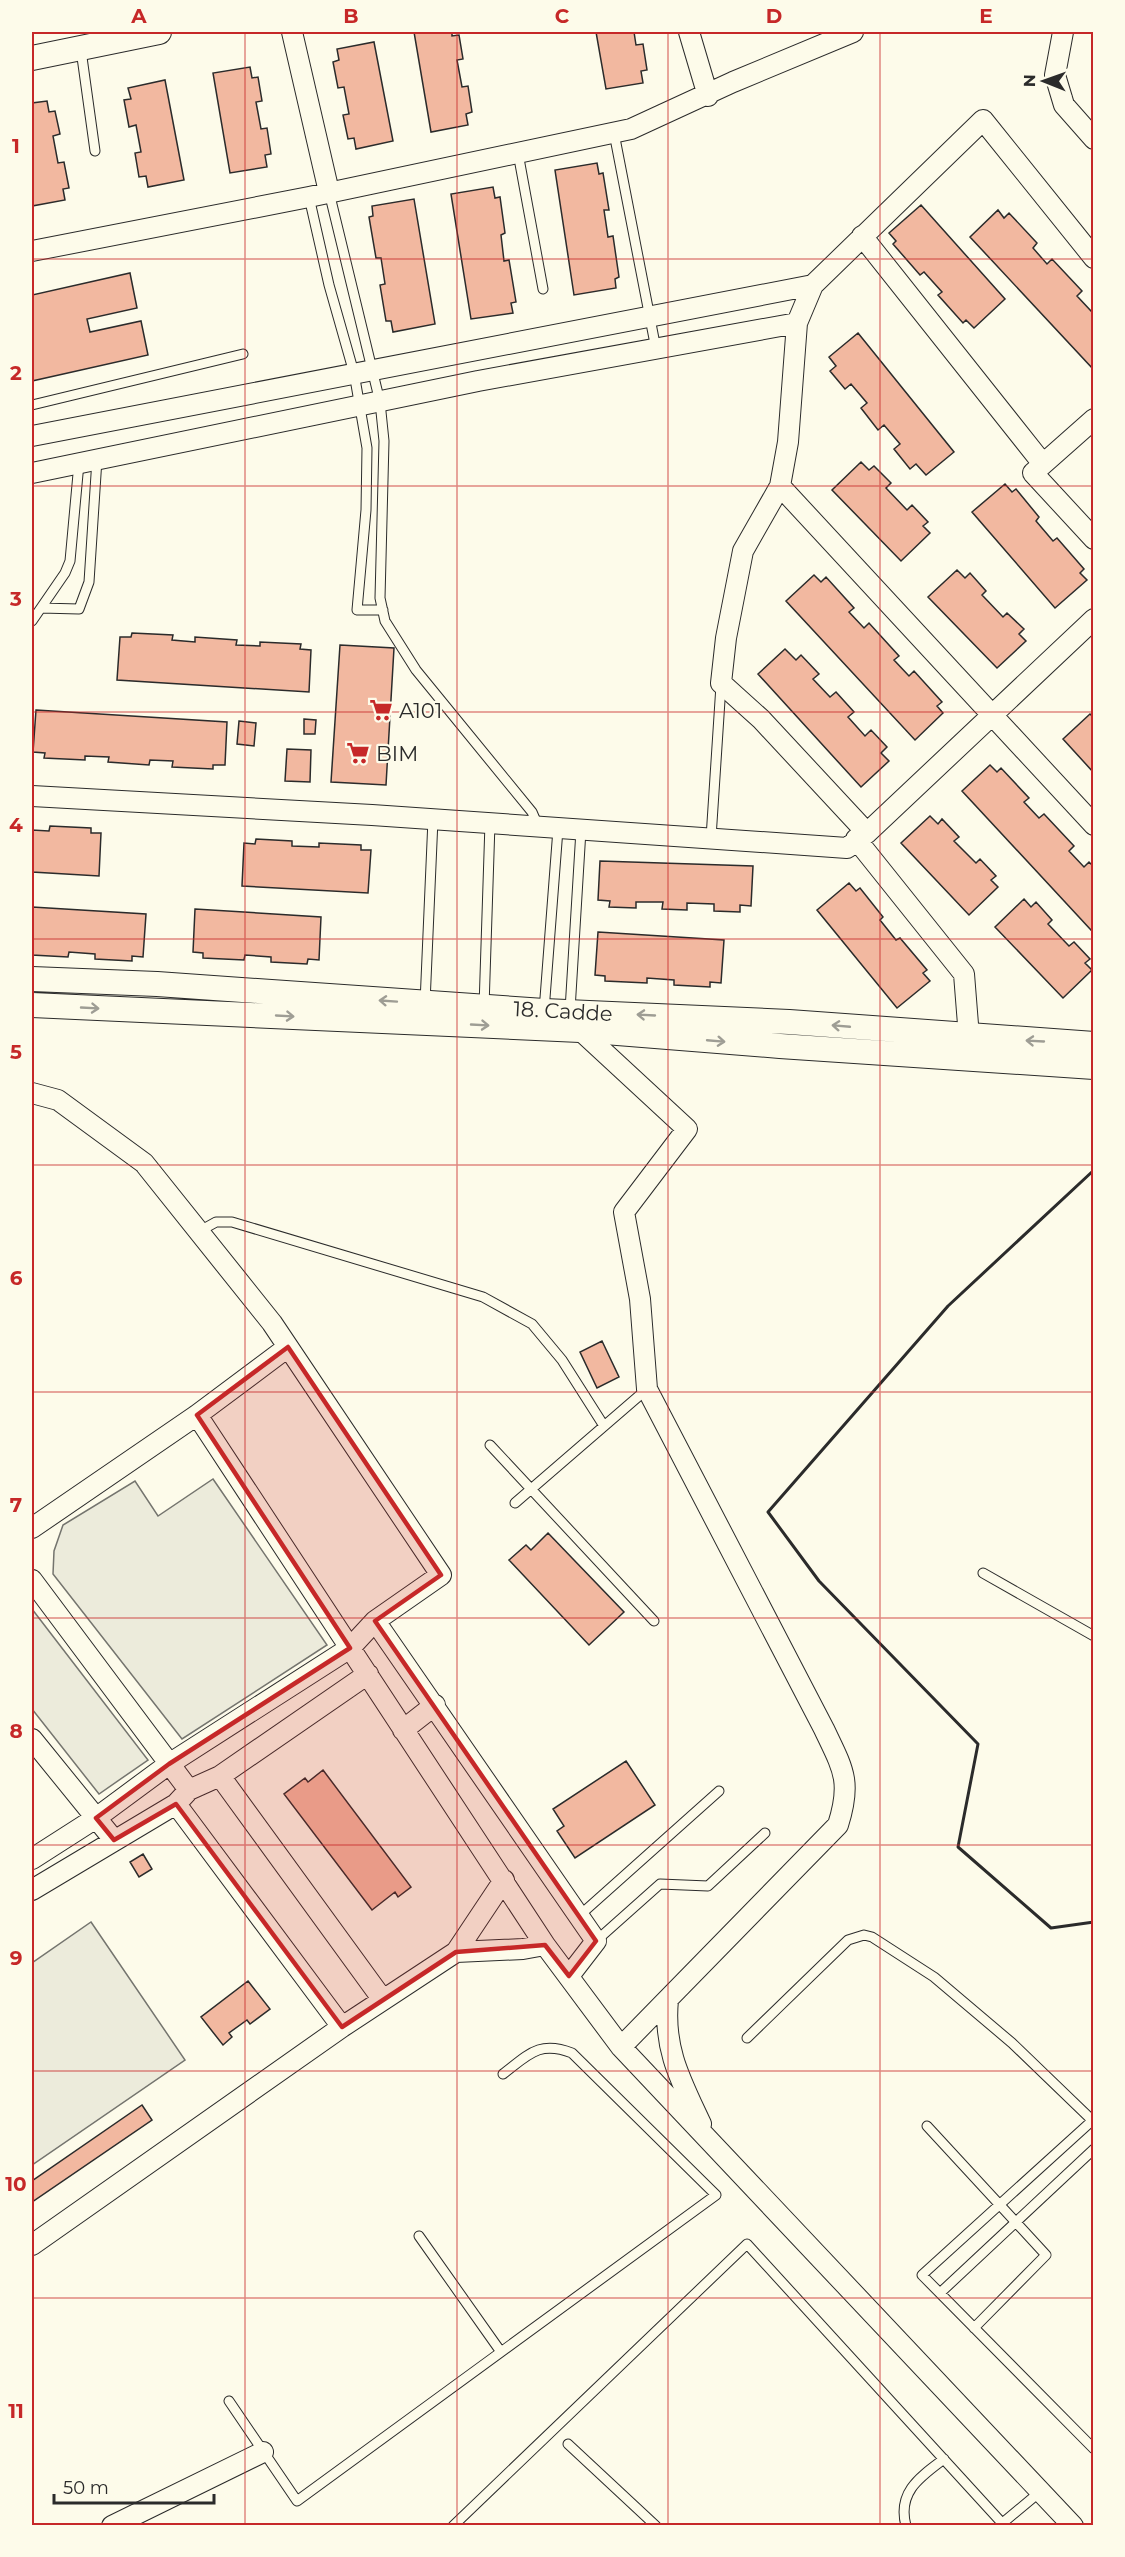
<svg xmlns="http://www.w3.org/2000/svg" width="1125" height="2557" font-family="Montserrat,sans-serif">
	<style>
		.green { fill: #ecebdb; stroke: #74746e; stroke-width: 1.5 }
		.building { fill: #f2b8a0; stroke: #2b2b2b; stroke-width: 1.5 }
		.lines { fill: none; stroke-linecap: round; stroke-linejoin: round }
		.service-casing { stroke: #2b2b2b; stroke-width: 11 }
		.minor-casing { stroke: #2b2b2b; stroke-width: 22 }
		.tertiary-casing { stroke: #2b2b2b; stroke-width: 26 }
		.service { stroke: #fdfbea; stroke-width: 9 }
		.minor { stroke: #fdfbea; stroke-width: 20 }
		.tertiary { stroke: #fdfbea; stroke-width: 24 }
		.wall { stroke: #2b2b2b; stroke-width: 3 }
		.oneway { stroke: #9e9d94 }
		.marked { fill: #c62828; fill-opacity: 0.2; stroke: #c62828; stroke-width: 4.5; stroke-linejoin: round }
		.grid { fill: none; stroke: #c62828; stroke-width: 1.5; stroke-opacity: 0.55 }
		.labels { text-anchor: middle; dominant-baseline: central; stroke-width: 4.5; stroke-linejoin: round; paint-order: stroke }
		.poi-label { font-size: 21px; fill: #2b2b2b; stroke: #fdfbea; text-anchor: start }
		.street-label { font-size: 21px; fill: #2b2b2b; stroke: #fdfbea }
		.neatline { fill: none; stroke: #c62828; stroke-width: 2 }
		.grid-label { font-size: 20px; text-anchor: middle; font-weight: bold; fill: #c62828 }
	</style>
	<rect width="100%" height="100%" fill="#fdfbea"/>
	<path class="green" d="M213,1479l114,166 -145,94 -129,-165 1,-23 9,-26 72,-44 23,35z
		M32,1609l116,151 -49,34 -67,-85z
		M91,1922l94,138 -153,105v-202z"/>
	<path class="building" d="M414,32h38v4l7,-1 4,24 -6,1 5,27 6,-1 4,26 -6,2 2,11 -37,7z
		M596,32h38l2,13 7,-1 4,26 -6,1 2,12 -37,6z
		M374,42l19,99 -37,8 -2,-11 -6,1 -5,-24 6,-1 -5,-27 -6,1 -5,-26 6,-2 -2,-11z
		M250,67l2,11 6,-1 4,24 -6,1 5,27 6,-1 4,26 -6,1 2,12 -37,6 -17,-100z
		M165,80l19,100 -36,7 -2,-11 -7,1 -4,-24 6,-1 -5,-27 -7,2 -5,-27 7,-1 -3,-11z
		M47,101l2,11 6,-1 5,23 -7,2 5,27 6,-1 5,26 -6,1 2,11 -33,6v-103z
		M597,163l2,11 4,-1 6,37h-5l4,27 5,-1 6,41 -4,2 1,9 -42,7 -19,-125z
		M493,187l2,11 5,-1 5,36 -4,2 3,26 5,-1 7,42 -5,1 2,10 -42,6 -20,-125z
		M414,199l21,125 -42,8 -2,-11h-5l-6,-36 5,-1 -4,-26h-5l-7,-41 4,-1 -1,-10z
		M921,205l84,94 -31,29 -8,-8 -3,3 -25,-28 4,-3 -18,-20 -4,3 -27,-31 3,-3 -7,-8z
		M998,210l6,8 5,-5 28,30 -4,5 14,16 5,-5 30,32 -5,5 15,16 2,-1v59l-124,-133z
		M130,273l7,35 -50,11 3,13 51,-11 7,34 -116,26v-86z
		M858,333l96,119 -28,23 -10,-11 -6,5 -16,-20 6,-5 -16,-19 -6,5 -17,-22 6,-5 -16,-19 -6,5 -15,-18 6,-5 -7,-9z
		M861,462l8,8 5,-4 17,17 -5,5 21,22 5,-5 16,17 -5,4 7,7 -29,28 -69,-71z
		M1005,484l7,8 4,-3 23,28 -3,4 17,20 4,-3 27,31 -4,4 7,7 -32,28 -83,-96z
		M957,570l8,8 5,-5 16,18 -4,4 21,22 4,-4 17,16 -5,5 7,7 -29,27 -69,-71z
		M814,575l7,7 5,-5 28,31 -5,4 15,16 5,-5 30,33 -5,4 15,16 5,-5 28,31 -5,4 6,7 -28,27 -129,-139z
		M132,633l41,2 -1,5 23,2v-5l42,3 -1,5 24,1v-4l41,2 -1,5 11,1 -2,42 -192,-12 3,-43h11z
		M340,645l54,3 -8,137 -55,-3z
		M785,649l11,11 5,-5 18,19 -6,5 17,18 6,-5 18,20 -6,5 17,19 6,-6 16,17 -6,6 8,8 -28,26 -103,-113z
		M36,710l191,12 -2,43h-12v4l-41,-2 1,-6 -23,-1 -1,5 -41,-3 1,-5 -24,-1v4l-41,-2 1,-5 -12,-1z
		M1090,714l4,4v55l-31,-34z
		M304,719l12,1 -1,14h-11z
		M239,721l17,2 -2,23 -17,-2z
		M287,749l24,1 -1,32 -25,-1z
		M990,765l7,7 4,-4 28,30 -5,4 15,16 5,-4 30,32 -5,5 15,16 5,-5 5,5v61l-3,2 -129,-139z
		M930,816l8,8 4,-5 17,18 -5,4 22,22 4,-4 16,17 -5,4 7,7 -29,28 -68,-72z
		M50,826l41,2v5h10l-2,43 -67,-4v-42l17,1z
		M256,839l36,2v5l27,1v-4l42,2v5h10l-3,43 -126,-7 2,-43 11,1z
		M600,861l153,5 -2,40 -11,-1v7l-26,-1v-7l-27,-1v7l-25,-1 1,-7h-27v6l-27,-1 1,-6 -12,-1z
		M849,883l7,8 4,-3 23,29 -3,3 16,20 4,-2 27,32 -4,3 7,8 -33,27 -80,-98z
		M1024,899l7,8 5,-5 16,18 -4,4 21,22 5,-4 16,17 -5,4 7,7 -29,28 -68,-71z
		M32,907l114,7 -3,43 -11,-1v5l-37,-2v-5l-26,-2 -1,5 -36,-2z
		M195,909l126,8 -2,43 -11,-1 -1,5 -36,-2v-5l-26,-2 -1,5 -41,-2v-5l-10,-1z
		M598,932l126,8 -3,43 -11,-1v5l-36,-2v-5l-27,-2v5l-42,-2v-5l-10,-1z
		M602,1341l17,36 -22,11 -17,-36z
		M548,1533l76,79 -35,33 -80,-85 17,-15 5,5z
		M626,1761l29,44 -80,53 -18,-27 7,-5 -11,-17z
		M323,1770l88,117 -13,10 -3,-5 -23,18 -88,-116 21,-16 3,4z
		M143,1854l9,15 -13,8 -9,-15z
		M248,1981l22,28 -20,15 -3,-4 -18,13 3,4 -9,8 -22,-28z
		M142,2105l10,15 -120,82v-21z"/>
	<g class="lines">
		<g class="service-casing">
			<path id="service" d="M81,50l14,101
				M614,133l42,216
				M518,153l25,136
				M329,192l51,210 4,39 -4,157 5,23 31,49 116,142 6,14
				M309,197l20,88 25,88 13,75 -1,62 -9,100h26
				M32,405l211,-51
				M41,608l38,1 10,-27 8,-123
				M32,621l33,-48 5,-12 9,-98
				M711,838l10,-153
				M425,1003l8,-184
				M484,1007l6,-184
				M570,1010l11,-180
				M544,1011l14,-182
				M198,1232l18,-10h16l251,75 49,27 30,36 42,66
				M490,1445l164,176
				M515,1503l132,-114
				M983,1573l111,63
				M579,1916l140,-125
				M596,1941l64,-57 48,2 57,-53
				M747,2038l101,-98 16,-5 8,2 62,40 78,66 82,79
				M1094,2119l-172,156 172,174
				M927,2126l119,129 -72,73
				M419,2236l82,116
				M940,2293l154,-144
				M229,2401l68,100 419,-306 -144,-142c-33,-13 -44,2 -69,21
				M568,2444l88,82
				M453,2526l294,-282 255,279
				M906,2526c-9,-34 14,-49 38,-67
				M999,2526l42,-35"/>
		</g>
		<g class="minor-casing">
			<path id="minor" d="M292,32l37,160
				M689,32l19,64
				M1063,32l-8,43 9,30 30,34
				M862,236l181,228
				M32,251l277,-54 322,-68 102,-47 120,-50
				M1094,419l-61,54 61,66
				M32,436l781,-151
				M32,473l446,-92 319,-58
				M780,486l314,339
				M32,796l340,19 475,33 20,-15 227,-214
				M867,833l-106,-114 -40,-36 5,-45 17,-87 37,-65 8,-44 9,-119 16,-38 170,-165 111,138
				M856,839l108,135 5,63
				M580,1030l107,99 -63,83 16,87 7,90 177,340c19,40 28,52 14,96l-217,222
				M32,1093l26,7 86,63 128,160 169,252 -66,46 -25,27 -181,116 -73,54 -64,41
				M197,1415l348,530
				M32,1528l165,-113 91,-68
				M32,1580l157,210
				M375,1621l221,320 -27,35
				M403,1730l32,-25
				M32,1739l82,101
				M220,1776l163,224
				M176,1804l166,223
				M32,1890l144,-86 13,-14 31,-14 148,-102
				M456,1952l48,-72
				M668,2000c-5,49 13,81 33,124
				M32,2245l310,-218 114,-75 67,-3 22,-4 76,102 452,479
				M112,2526l151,-74"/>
		</g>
		<g class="tertiary-casing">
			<path id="tertiary" d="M32,58l127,-26
				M32,979l125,5 387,27 245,11 305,22
				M32,1005l548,25 200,16 314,21"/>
		</g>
		<use href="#service" class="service"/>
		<use href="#minor" class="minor"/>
		<use href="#tertiary" class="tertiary"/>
		<path class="wall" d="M1094,1170l-146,136 -180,206 51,69 159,163 -20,103 93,81 43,-6"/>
	</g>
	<defs><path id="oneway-shaft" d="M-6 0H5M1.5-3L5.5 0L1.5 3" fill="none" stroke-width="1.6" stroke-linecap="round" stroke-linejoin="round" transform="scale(1.5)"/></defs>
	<g class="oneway">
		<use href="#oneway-shaft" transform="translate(388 1001) rotate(-176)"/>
		<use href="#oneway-shaft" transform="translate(90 1008) rotate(3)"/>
		<use href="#oneway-shaft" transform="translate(646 1015) rotate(-177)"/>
		<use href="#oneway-shaft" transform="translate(285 1016) rotate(3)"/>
		<use href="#oneway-shaft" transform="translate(480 1025) rotate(3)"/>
		<use href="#oneway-shaft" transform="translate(841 1026) rotate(-175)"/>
		<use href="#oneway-shaft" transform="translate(716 1041) rotate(5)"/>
		<use href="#oneway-shaft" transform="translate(1035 1041) rotate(-177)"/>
	</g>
	<path class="marked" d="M288,1347l153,228 -66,46 221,320 -27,35 -24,-31 -89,7 -114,75 -166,-223 -62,36 -18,-22 73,-54 181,-116 -153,-233z"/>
	<path class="grid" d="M245,32v2494M457,32v2494M668,32v2494M880,32v2494M32,259h1062M32,486h1062M32,712h1062M32,939h1062M32,1165h1062M32,1392h1062M32,1618h1062M32,1845h1062M32,2071h1062M32,2298h1062"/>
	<defs>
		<g id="supermarket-bare" transform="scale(1.8)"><path d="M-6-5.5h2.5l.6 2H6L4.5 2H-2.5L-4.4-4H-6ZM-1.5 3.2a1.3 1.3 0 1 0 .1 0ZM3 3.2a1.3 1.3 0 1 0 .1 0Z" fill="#c62828" stroke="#fdfbea" stroke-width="2.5" paint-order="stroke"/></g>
	</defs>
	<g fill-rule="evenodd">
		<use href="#supermarket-bare" x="381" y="710"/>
		<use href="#supermarket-bare" x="358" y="753"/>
	</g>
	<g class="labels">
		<g class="poi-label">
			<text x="399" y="710">A101</text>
			<text x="376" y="753">BIM</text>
		</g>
		<g class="street-label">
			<text transform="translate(563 1011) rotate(3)">18. Cadde</text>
		</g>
	</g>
	<rect width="1125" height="2557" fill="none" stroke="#fdfbea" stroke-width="66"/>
	<g transform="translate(1044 81) rotate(271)" stroke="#fdfbea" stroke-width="4.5" paint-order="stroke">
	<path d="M0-4.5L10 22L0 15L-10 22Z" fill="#2b2b2b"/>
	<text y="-9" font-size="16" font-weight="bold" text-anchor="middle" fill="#2b2b2b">N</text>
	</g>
	<path d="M54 2494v9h160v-9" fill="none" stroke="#2b2b2b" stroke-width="3"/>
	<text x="63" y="2494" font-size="18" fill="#2b2b2b" stroke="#fdfbea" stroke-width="4.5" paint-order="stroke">50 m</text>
	<rect x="33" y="33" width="1059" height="2491" class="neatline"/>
	<g class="grid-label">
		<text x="139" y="23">A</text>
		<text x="351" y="23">B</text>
		<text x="562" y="23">C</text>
		<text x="774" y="23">D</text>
		<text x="986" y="23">E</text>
		<text x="16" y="153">1</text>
		<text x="16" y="380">2</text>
		<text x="16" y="606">3</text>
		<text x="16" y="832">4</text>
		<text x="16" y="1059">5</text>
		<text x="16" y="1285">6</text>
		<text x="16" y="1512">7</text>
		<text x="16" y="1738">8</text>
		<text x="16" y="1965">9</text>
		<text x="16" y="2191">10</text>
		<text x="16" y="2418">11</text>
	</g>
</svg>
